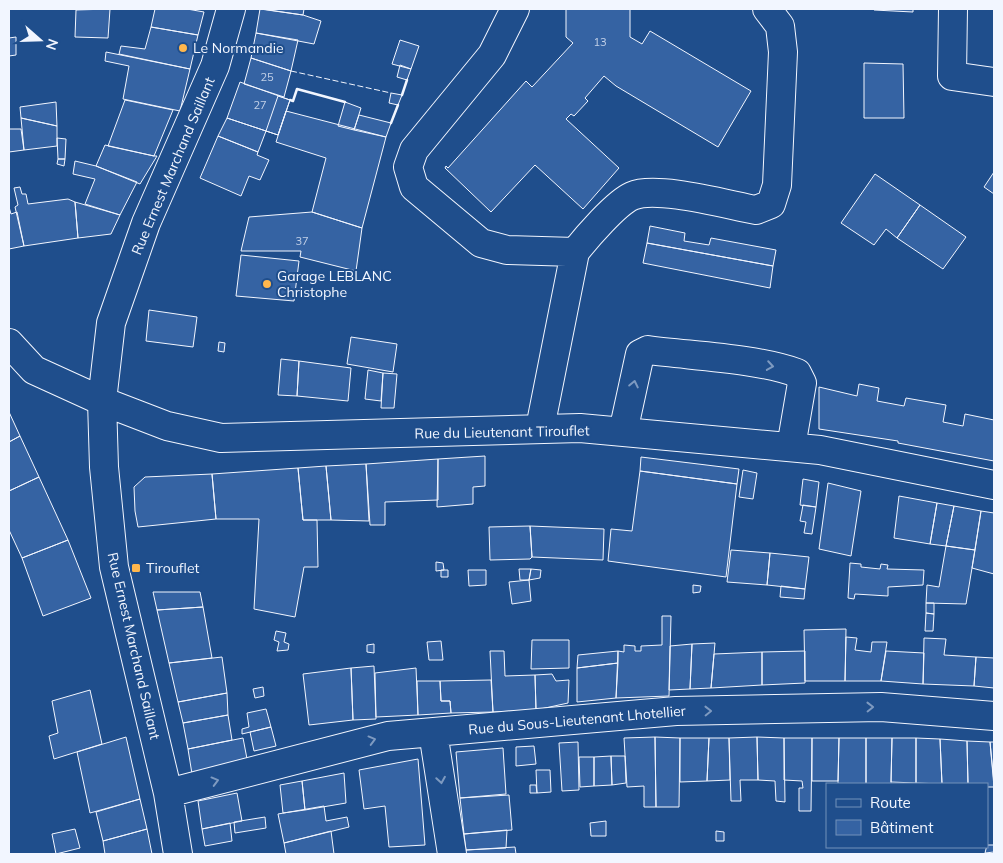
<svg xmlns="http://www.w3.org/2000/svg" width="1003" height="863" font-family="Mulish,sans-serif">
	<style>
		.building { fill: #3563a3; stroke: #f2f6ff }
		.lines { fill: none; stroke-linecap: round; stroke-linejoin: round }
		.minor-casing { stroke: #f2f6ff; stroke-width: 30 }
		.minor { stroke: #1f4e8c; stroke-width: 28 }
		.fence { stroke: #f2f6ff; stroke-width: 1; stroke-dasharray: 6 2.5; stroke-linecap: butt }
		.wall { stroke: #f2f6ff; stroke-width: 2.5 }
		.oneway { stroke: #7e9ac0 }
		.poi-dot { fill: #ffb74d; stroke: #1f4e8c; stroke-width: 2 }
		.labels { text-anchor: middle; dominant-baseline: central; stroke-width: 4; stroke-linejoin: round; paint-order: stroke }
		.number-label { font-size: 11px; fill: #c3d1e8 }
		.poi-label { font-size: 14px; fill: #f2f6ff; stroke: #1f4e8c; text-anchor: start }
		.street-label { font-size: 14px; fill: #f2f6ff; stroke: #1f4e8c }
	</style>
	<rect width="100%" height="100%" fill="#1f4e8c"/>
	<path class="building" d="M110,9l-2,29 -33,-1 1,-27z
		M155,9h32l17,3 -6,23 -47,-8z
		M260,9l43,6 18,6 -7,23 -58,-11z
		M262,9h42l-1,6z
		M566,9h64v28l12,7 8,-13 101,60 -33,56 -102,-61 -12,-10 -19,22 3,3 -14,15 -3,-2 -5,5 53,49 -36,41 -48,-44 -44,47 -46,-44 1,-2 2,2 78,-87 6,6 41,-44 -7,-6z
		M874,9h39v3l-39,-2z
		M151,27l47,8 -8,34 -71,-15 2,-8 24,3z
		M256,33l42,7 -7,31 -40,-13z
		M16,37v18l-7,1v-18z
		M400,40l19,6 -8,23 -19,-5z
		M106,52l84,17 -10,42 -57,-12 6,-33 -24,-5z
		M251,58l40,13 -7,26 -40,-13z
		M864,63l39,1 1,54h-40z
		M400,65l11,4 -4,11 -10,-3z
		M240,82l50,18 -12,35 -51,-17z
		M391,93l11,2 -4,10 -9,-2z
		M278,96l12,4 -12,35 -12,-4z
		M125,100l48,10 -19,46 -46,-10z
		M56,102l1,24 -36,-8 -1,-11z
		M345,102l16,6 -7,22 -16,-4z
		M286,111l100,26 -24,91 -50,-16 14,-54 -50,-16z
		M359,115l32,8 -5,14 -32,-7z
		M21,118l36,8v20l-33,4z
		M227,118l39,13 -8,21 -40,-16z
		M9,129h12l3,21 -15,2z
		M218,136l40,16 -1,3 12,5 -9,20 -11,-4 -8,20 -41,-18z
		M57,138l9,1 -1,20h-7z
		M105,145l49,11h3l-17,28 -44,-18z
		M58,159h7l-1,7 -7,-2z
		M75,161l21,5 41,16 -17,33 -35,-11 10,-25 -22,-5z
		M994,172v22l-10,-7z
		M875,174l45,31 -23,33 -11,-9 -12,16 -33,-22z
		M20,187l2,7h4l2,10 40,-5 7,3 3,36 -54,8 -9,-39 3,-2 -4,-17z
		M75,202l45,13 -9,19 -33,4z
		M920,205l46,32 -23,32 -46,-31z
		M9,207l2,7 6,-2 7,34 -15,3z
		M312,212l50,16 -6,43 -56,-14 1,-6h-60l8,-34z
		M650,226l35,7 -1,8 25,4 2,-7 65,12 -3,16 -126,-23z
		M647,243l126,23 -3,22 -127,-25z
		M241,255l58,6 -5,40 -58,-5z
		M149,310l48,7 -4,30 -47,-6z
		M351,337l46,7 -4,28 -46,-8z
		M219,342l6,1 -1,9 -6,-1z
		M281,359l18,2 -2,35 -19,-1z
		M299,361l52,7 -3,33 -51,-5z
		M368,370l15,3 -2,28 -16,-2z
		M383,373l14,1 -3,34h-13z
		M859,384l20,4 -2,13 27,5 2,-8 40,7 -3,17 20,4 2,-12 29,6v41l-96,-18v-2l-79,-12v-42l38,9z
		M9,412l11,24 -11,6z
		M20,436l19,41 -30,14v-49z
		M485,456v30l-12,1v17l-36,3 1,-48z
		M641,457l98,12 -2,15 -97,-13z
		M438,459v41l-53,2v23h-15l-4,-61z
		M366,464l3,57 -38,-1 -5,-54z
		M326,466l5,54h-28l-5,-52z
		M298,468l5,52h14l1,47h-14l-9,50 -41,-8 5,-90h-43l-4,-45z
		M743,470l14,3 -4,26 -14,-2z
		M640,471l97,13 -11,93 -118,-16 3,-32 21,2z
		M212,474l4,45 -78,8 -3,-16 -1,-24 11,-10z
		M39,477l29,63 -46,18 -13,-28v-39z
		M803,479l16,3 -3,25 -16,-2z
		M828,483l33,8 -10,65 -32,-7z
		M899,496l38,7 -7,41 -36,-6z
		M937,503l17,3 -8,40 -16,-2z
		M803,505l13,2 -4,27 -8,-1 2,-11 -6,-1z
		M954,506l27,5 -6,39 -29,-4z
		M981,511l13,2v61l-22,-6z
		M530,526l74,3 -1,31 -71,-3z
		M530,526l2,31 -2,2 -40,1 -1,-33z
		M68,540l23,58 -48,18 -21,-58z
		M946,546l29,4 -9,54 -40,-1 1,-18 12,2z
		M731,550l39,3 -3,32 -40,-3z
		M770,553l39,4 -4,32 -38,-4z
		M436,562l7,1 1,7 -8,1z
		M850,563l11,1v3l19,2 1,-5 7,1 -1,4 37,1 -1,15 -35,2v9l-33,-2 -1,5 -6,-1z
		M519,569h12l-2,11h-9z
		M531,569l10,1 -1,8 -11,2z
		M441,570h7v7h-7z
		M468,570h18v15l-17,1z
		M529,580l2,21 -19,3 -3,-22z
		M693,585l8,1 -1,6 -7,1z
		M781,586l24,3 -1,10 -24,-2z
		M153,592h47l3,15 -46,3z
		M926,603h8v11l-8,-1z
		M203,607l9,51 -43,5 -12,-53z
		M926,613l8,1 -1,17h-8z
		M662,616h9l-2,80 -53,2 2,-47 6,1v-7l11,1v5h6v-5l21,-1z
		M846,629l-1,52h-40l-1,-51z
		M276,631l10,2 -2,9 5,2 -1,6 -11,1 2,-9 -5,-2z
		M846,637l11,1 -2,12 16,2 1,-10h15l-6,39h-36z
		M924,638l22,1 -2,16 32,2 -2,29 -51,-2z
		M532,640h37v28l-38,1z
		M441,641l2,19h-14l-2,-18z
		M715,643l-4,45 -21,1 2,-45z
		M374,644v9l-7,-1v-7z
		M692,644l-2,45 -21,1 1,-44z
		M490,651h14l1,25 30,-1 1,35 -43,2z
		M618,651v12l-41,5 1,-13z
		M805,651v32l-43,2v-33z
		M886,651l38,2 -1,31 -42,-3z
		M762,652v33l-51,3 3,-34z
		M222,657l5,36 -49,9 -9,-39z
		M976,657l18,1v30l-20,-2z
		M618,663l-2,35 -39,4v-34z
		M374,666l2,53 -23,1 -2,-52z
		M351,668l2,52 -44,5 -6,-51z
		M416,668l2,47 -42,2 -1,-44z
		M552,674l4,7 13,-1 -1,23 -32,7 -1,-35z
		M491,680l2,32 -42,1 -1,-12h-9l-1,-20z
		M417,681h23l1,20h9l1,12 -33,2z
		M263,687l1,9 -9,2 -2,-9z
		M90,690l12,54 -48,15 -5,-23 9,-3 -6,-32z
		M227,693l1,22 -45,8 -5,-21z
		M266,709l5,18 -29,7v-5l7,-2 -2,-14z
		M228,715l4,25 -44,9 -5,-26z
		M271,727l5,19 -22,5 -4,-19z
		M126,737l14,62 -50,14 -13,-61z
		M655,737l25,1 -1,69h-23z
		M655,737l1,70h-12v-21l-17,1 -3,-49z
		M757,737l1,43h-18l1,21h-10l-2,-63z
		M757,737l27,1 1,64 -9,-1 -1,-20 -17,-1z
		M243,738l5,26 -56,10 -4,-25z
		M680,738h29l-2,43 -27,1z
		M709,738h20l1,42 -23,1z
		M784,738h28l-1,73h-12v-23h4l-1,-7 -18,-1z
		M812,738h27l-1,43h-26z
		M839,738h27v46h-28z
		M866,738h26l-1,46h-25z
		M892,738h24v45l-25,-1z
		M916,738l24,1 2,45 -26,-1z
		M940,739l27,2 1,43h-26z
		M967,741l23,1 4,45h-7v-3h-19z
		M578,742l1,48 -17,1 -3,-48z
		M990,742h4v41z
		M534,746l2,18 -20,2v-19z
		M503,748l3,46 -46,4 -4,-46z
		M611,756l1,29 -18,1v-29z
		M611,756h14l1,27 -14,2z
		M579,757h15v29l-14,1z
		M418,759l7,86 -36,2 -4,-41 -21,3 -5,-39z
		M536,770h14l1,22 -14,1z
		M344,773l2,30 -41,7 -3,-29z
		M302,781l3,29 -22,3 -3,-28z
		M530,785h6l1,8h-7z
		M237,793l5,28 -40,8 -4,-28z
		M509,795l3,35 -48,4 -4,-36z
		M140,799l7,30 -44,12 -7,-29z
		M324,806l2,15 21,-4 2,10 -65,16 -6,-29z
		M265,817l1,11 -31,5 -1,-11z
		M606,821v15h-15l-1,-13z
		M230,823l2,18 -27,5 -3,-17z
		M75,829l5,19 -24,6 -4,-20z
		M147,829l5,25h-47l-2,-13z
		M507,830l-1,18 -40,2 -2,-16z
		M331,831l3,23h-48l-2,-11z
		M716,831l8,1v9h-8z
		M987,845h7v7l-9,1z
		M515,847l1,7h-51l1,-4z"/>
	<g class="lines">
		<g class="minor-casing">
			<path id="minor" d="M515,9l-23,46 -78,95 -6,17 6,20 67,56 26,7 68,2
				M953,9l-1,67 42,6
				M9,343l25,27 68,31 65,25 54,12 359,-10 240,22 174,35
				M540,428l35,-176c11,-14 41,-49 57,-56 24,-11 96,9 124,14l15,-6 6,-19 6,-133 -3,-26 -13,-17
				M623,432l17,-78 8,-4c44,6 108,8 149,23l5,10 -11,64
				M433,732l19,122
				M168,793l220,-57 288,-25 205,-4 113,9
				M178,854l-10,-61 -54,-226 -10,-100 -2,-66 9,-78 35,-100 69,-157 16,-57"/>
		</g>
		<use href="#minor" class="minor"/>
		<path class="fence" d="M291,71l100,22"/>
		<path class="wall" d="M402,95l5,-15
			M290,100l3,1 4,-12 48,13
			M391,123l7,-18"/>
	</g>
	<defs><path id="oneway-chevron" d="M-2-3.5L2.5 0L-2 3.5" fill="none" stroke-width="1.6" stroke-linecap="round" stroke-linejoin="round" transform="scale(1.25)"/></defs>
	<g class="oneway">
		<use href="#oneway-chevron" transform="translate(770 366) rotate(9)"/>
		<use href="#oneway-chevron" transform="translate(634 384) rotate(-78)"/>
		<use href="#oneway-chevron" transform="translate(870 707) rotate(-1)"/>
		<use href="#oneway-chevron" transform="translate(708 711) rotate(-1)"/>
		<use href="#oneway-chevron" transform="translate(372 740) rotate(-15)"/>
		<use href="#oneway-chevron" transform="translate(441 780) rotate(81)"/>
		<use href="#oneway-chevron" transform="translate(215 781) rotate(-15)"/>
	</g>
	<g class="poi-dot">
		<circle cx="183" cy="48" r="5"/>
		<circle cx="267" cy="284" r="5"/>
		<rect x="131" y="563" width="10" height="10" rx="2.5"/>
	</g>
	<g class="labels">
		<g class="number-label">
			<text x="600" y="42">13</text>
			<text x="267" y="77">25</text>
			<text x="260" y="105">27</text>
			<text x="302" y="241">37</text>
		</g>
		<g class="poi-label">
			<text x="193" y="48">Le Normandie</text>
			<text x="277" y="276">Garage LEBLANC<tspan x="277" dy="16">Christophe</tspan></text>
			<text x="146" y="568">Tirouflet</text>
		</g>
		<g class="street-label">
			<text transform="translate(173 166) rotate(-67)">Rue Ernest Marchand Saillant</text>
			<text transform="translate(502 432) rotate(-1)">Rue du Lieutenant Tirouflet</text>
			<text transform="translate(134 646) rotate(77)">Rue Ernest Marchand Saillant</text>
			<text transform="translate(577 720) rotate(-5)">Rue du Sous-Lieutenant Lhotellier</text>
		</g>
	</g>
	<rect width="1003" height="863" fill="none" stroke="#f2f6ff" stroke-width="20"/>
	<rect x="826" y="783" width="162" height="65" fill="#1f4e8c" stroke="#7391ba"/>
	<rect x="836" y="799" width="25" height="8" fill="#1f4e8c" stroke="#7391ba"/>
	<text x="870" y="808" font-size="15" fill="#f2f6ff">Route</text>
	<rect x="836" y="820" width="25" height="15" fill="#3563a3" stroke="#7391ba"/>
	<text x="870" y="833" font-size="15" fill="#f2f6ff">Bâtiment</text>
	<g transform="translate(40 40) rotate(110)" stroke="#1f4e8c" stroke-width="4" paint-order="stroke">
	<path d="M0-4L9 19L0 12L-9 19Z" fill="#f2f6ff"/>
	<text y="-8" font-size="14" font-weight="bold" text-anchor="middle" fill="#f2f6ff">N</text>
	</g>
</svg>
